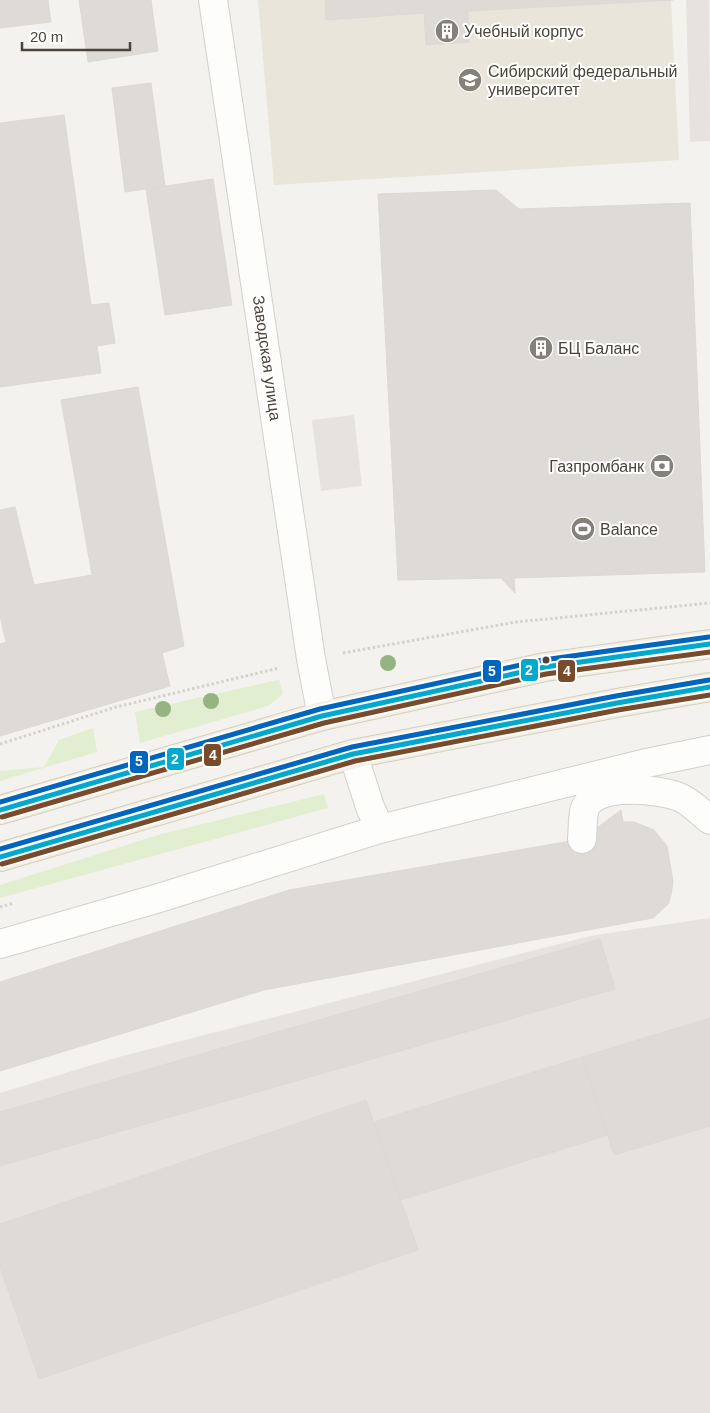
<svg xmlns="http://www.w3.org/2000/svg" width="710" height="1413" font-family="Arial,sans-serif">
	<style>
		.industrial { fill: #e6e2de }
		.education { fill: #eae5da }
		.green { fill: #e1eecf }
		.parking { fill: #e6e3df }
		.building { fill: #dedbd6; stroke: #dcd9d4 }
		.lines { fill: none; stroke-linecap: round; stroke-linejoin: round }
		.minor-casing { stroke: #d2d0cb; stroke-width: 30 }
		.major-casing { stroke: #d6cebb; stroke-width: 30 }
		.path { stroke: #d3d2cc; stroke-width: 3; stroke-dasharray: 2.5 2.5; stroke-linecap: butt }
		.minor { stroke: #fdfdfc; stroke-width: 28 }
		.major { stroke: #f2efe6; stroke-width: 28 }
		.bus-1-casing { stroke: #fff; stroke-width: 9 }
		.bus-2-casing { stroke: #fff; stroke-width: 9 }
		.bus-3-casing { stroke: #fff; stroke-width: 9 }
		.bus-1 { stroke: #00a9ce; stroke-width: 5 }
		.bus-2 { stroke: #7a4b2a; stroke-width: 5 }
		.bus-3 { stroke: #0065bd; stroke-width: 5 }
		.tree { fill: #96b382 }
		.bus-dot { fill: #4b4439; stroke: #fff; stroke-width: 2 }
		.labels { text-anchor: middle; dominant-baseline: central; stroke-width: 4; stroke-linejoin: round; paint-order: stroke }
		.poi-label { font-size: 16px; fill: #4b4439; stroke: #fff; text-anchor: start }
		.street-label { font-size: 16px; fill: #4b4439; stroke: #fff }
		.line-badge { stroke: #fff; stroke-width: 2 }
		.badge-label { font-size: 14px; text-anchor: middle; font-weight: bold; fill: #fff }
	</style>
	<rect width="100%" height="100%" fill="#f4f2ee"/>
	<path class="industrial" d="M710,918v495h-710v-320l115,-35 475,-122z"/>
	<path class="education" d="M258,0h413l8,160 -405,25z"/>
	<path class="green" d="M279,680l4,14 -15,12 -128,37 -5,-31z
		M93,728l4,24 -97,29v-10l44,-4 15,-27z
		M324,794l4,14 -328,90v-13l158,-50z"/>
	<path class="parking" d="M686,0h23l1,141 -20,1z
		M354,415l8,71 -41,5 -9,-71z"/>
	<path class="building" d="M0,0h48l3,22 -51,6z
		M79,0h72l7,51 -70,11z
		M325,0h348l-205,11 1,31 -43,3 -2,-32 -98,7z
		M151,83l14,103 -40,6 -13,-104z
		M64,115l27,190 18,-2 6,40 -18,3 4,27 -101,14v-264z
		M213,179l19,126 -67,10 -19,-126z
		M496,190l23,19 171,-6 15,369 -191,6 1,15 -14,-15 -103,2 -20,-386z
		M138,387l46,259 -22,7 8,33 -170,50v-92l6,-2 -6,-26v-106l15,-3 19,78 58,-10 -31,-175z
		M621,810l2,12h11l20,8 13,16 6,35 -2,14 -3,9 -15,14 -389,72 -264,81v-89l289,-92 293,-51z
		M600,939l15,50 -615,177v-54z
		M710,1018v108l-96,29 -32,-98z
		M582,1057l26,78 -207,65 -27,-78z
		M366,1100l52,150 -379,129 -39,-112v-43z"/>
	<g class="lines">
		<g class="minor-casing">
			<path id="minor" d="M213,0l98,659 11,57
				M353,754l17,53 10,22
				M582,839c1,-9 0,-22 3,-31 11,-26 73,-19 94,-11 11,4 22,16 31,23
				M0,944l159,-46 221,-69 262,-65 68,-14"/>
		</g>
		<g class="major-casing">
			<path id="major" d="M0,810l322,-94 223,-49 165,-23
				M0,857l353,-103 264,-51 93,-16"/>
		</g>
		<path class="path" d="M343,653l173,-31 194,-19
			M0,744l116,-37 163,-39
			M0,907l14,-4"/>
		<use href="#minor" class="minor"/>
		<use href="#major" class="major"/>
		<g class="bus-1-casing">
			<path id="bus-1" d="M0,810l322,-94 223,-49 165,-23
				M0,857l353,-103 264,-51 93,-16"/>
		</g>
		<g class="bus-2-casing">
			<path id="bus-2" d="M2,817l322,-94 222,-49 164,-22
				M2,864l353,-103 263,-51 92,-15"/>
		</g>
		<g class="bus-3-casing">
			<path id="bus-3" d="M0,802l320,-93 223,-49 166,-23
				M0,849l352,-102 264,-51 93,-16"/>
		</g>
		<use href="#bus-1" class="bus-1"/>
		<use href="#bus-2" class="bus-2"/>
		<use href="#bus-3" class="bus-3"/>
	</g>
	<g class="tree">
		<circle cx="388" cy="663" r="8"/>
		<circle cx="211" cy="701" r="8"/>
		<circle cx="163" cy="709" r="8"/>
	</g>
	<defs>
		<g id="building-disc" transform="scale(1.25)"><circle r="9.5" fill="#868178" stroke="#fff"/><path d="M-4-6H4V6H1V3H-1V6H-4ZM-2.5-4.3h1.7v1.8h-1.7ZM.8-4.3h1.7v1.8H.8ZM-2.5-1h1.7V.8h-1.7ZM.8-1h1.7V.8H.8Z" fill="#fff"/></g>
		<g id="university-disc" transform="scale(1.25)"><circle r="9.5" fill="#868178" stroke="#fff"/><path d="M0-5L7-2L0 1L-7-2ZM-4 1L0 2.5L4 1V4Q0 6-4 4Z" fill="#fff"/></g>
		<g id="bank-disc" transform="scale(1.25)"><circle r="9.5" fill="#868178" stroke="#fff"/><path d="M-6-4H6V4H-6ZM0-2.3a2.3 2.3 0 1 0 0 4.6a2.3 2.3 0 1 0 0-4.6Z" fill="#fff"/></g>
		<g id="stadium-disc" transform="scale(1.25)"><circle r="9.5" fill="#868178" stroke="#fff"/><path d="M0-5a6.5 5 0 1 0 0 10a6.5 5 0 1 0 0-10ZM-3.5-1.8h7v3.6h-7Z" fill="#fff"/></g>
	</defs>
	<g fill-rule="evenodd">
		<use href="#building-disc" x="447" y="31"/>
		<use href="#university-disc" x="470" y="80"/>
		<use href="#building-disc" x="541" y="348"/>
		<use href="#bank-disc" x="662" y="466"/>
		<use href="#stadium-disc" x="583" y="529"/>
	</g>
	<circle class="bus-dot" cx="546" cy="660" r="4.5"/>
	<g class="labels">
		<g class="poi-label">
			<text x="464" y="31">Учебный корпус</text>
			<text x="488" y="71">Сибирский федеральный<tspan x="488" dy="18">университет</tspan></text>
			<text x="558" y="348">БЦ Баланс</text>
			<text x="644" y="466" text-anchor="end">Газпромбанк</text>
			<text x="600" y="529">Balance</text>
		</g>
		<g class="street-label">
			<text transform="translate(267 358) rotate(82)">Заводская улица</text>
		</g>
	</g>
	<g class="line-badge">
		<rect x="520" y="658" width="19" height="24" rx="5" fill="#00a9ce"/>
		<rect x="482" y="659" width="20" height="24" rx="5" fill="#0065bd"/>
		<rect x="557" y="659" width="19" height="24" rx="5" fill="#7a4b2a"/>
		<rect x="203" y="743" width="19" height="24" rx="5" fill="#7a4b2a"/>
		<rect x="166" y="747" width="19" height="24" rx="5" fill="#00a9ce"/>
		<rect x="129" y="750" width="20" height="24" rx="5" fill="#0065bd"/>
	</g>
	<g class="badge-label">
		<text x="529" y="675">2</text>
		<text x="492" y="676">5</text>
		<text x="567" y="676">4</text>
		<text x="213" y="760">4</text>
		<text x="175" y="764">2</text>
		<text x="139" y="766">5</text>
	</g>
	<path d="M22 42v8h108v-8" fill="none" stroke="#4b4439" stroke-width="2.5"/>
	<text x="30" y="42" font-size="15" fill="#4b4439" stroke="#ffffff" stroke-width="4" paint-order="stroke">20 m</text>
</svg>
